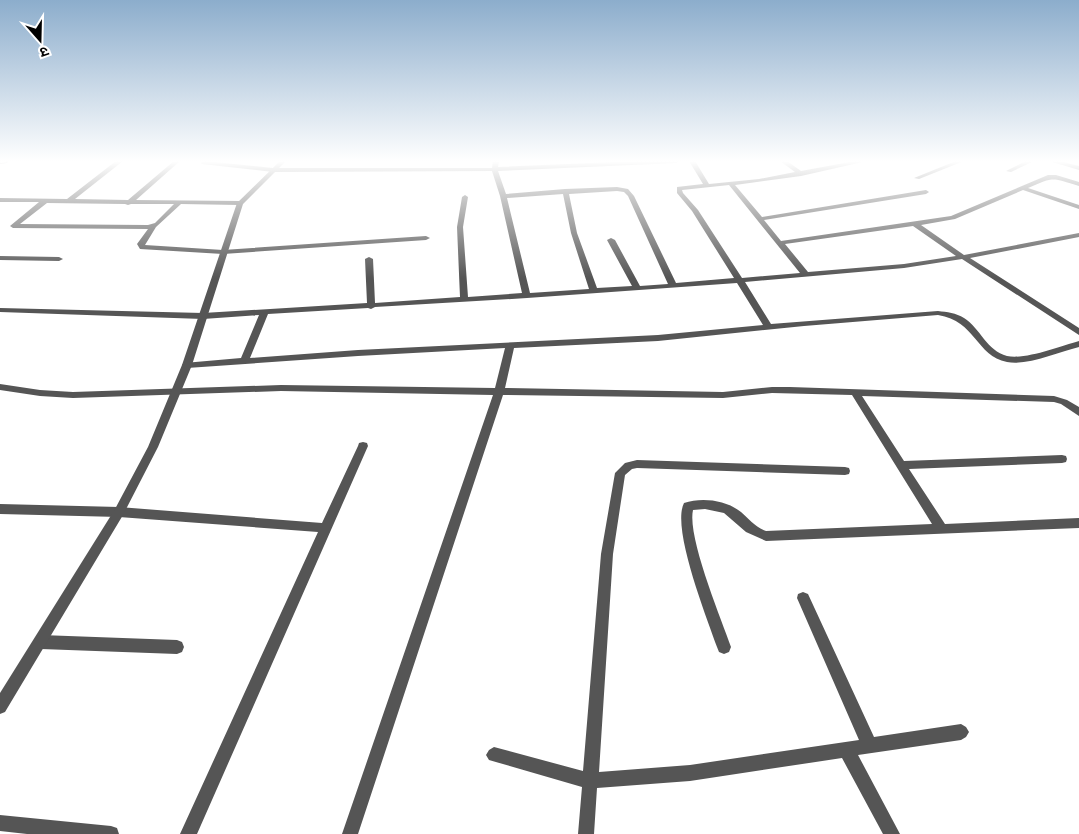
<svg xmlns="http://www.w3.org/2000/svg" width="1079" height="834" font-family="Roboto,'Noto Sans Devanagari',sans-serif">
	<style>
		.lines { fill: none; stroke-linecap: round; stroke-linejoin: round }
		.minor { fill: #555; fill-rule: evenodd }
		.tertiary { fill: #555; fill-rule: evenodd }
		.rail-casing { stroke: #000; stroke-width: 4 }
		.rail { stroke: #fff; stroke-width: 2.5; stroke-dasharray: 8; stroke-linecap: butt }
	</style>
	<rect width="100%" height="100%" fill="#fff"/>
	<g class="lines">
		<path class="minor" d="M116,161h7l-48,38 53,1 46,-39h6l-44,39 104,1 3,2 -3,2 -59,-1 -25,23 -11,18 78,5 203,-14 4,2 -4,2 -203,14 -83,-5 -3,-5 11,-15 -135,-1 -3,-2 29,-24h-39v-4l67,1zM47,203l78,1 3,1 3,-1h43l-19,19 -7,2 -128,-1z
			M204,161l69,7h219l1,-7h6l-1,6 141,-6h40l-3,2 -178,8 8,23 59,-5 52,-2 11,2 6,7 42,87 58,-5 -42,-67 -15,-18v-6l26,-3 -14,-23h6l14,23 50,-5 36,-7 -15,-11h7l14,10 54,-10h12l-66,15 -66,9 27,32 164,-27 3,2 -3,2 -162,26 17,21 170,-25 97,-41h8l23,7v4c-27,-8 -24,-10 -51,2l51,17v4l-56,-19 -68,29 -34,6 43,30 115,-22v4l-109,21 109,70v7l-117,-76 -58,9 -159,14 26,42 167,-13c9,1 18,2 26,7 16,10 23,33 43,38 19,4 53,-10 72,-15v6c-21,5 -51,19 -72,15 -31,-6 -31,-41 -69,-47l-134,11 -146,15 -144,7 -9,40 218,4 49,-5h18l264,9 13,4 12,7v9l-18,-12 -7,-2 -192,-6 42,65 158,-6 4,1 1,3 -1,3 -4,1 -153,6 36,55 134,-6v10l-313,13 -20,-9 -22,-19 -19,-4 -12,1c-6,27 28,108 38,137l-2,5 -5,2 -5,-2 -2,-5c-10,-29 -46,-119 -33,-144 18,-6 42,-3 57,9 8,7 14,15 25,19l166,-7 -80,-129 -80,-2 -49,5 -220,-3 -145,439h-16l151,-439 -212,-4 -208,7 -33,-2 -40,-6v-6l40,6 33,2 208,-7 214,3 10,-40 -147,8 -171,12 -3,-1 -2,-2 2,-2 57,-5 18,-43 -56,4 -203,-7v-4l203,5 164,-10 -2,-44 4,-2 4,2 2,44 85,-6 -3,-70 5,-30 3,-2 3,2 -5,30 5,70 54,-4 -22,-97 -8,-25 -219,1 -71,-8 -1,-1zM729,185l71,88 -58,5 -44,-68 -15,-17 -1,-3zM617,191l7,1 4,4 40,88 -28,2 -25,-46 -4,-2 -4,2 25,46 -35,2 -20,-55 -8,-39zM563,194l8,39 18,56 -59,4 -23,-95zM913,226l43,30 -52,8 -96,8 -23,-28zM737,283l26,42 -105,10 -300,15 -108,8 18,-44 100,-6 3,1 4,-2 152,-9z
			M956,161h8l-45,18 -5,-1z
			M1026,161h8l-23,11 -5,-1z
			M1049,161h10l20,5v4z
			M0,256l59,1 4,2 -4,2 -59,-1z
			M363,442l4,1 1,3 -171,388h-17l138,-302 -199,-15 -119,-3v-10l119,3 203,16 36,-77 1,-3z
			M637,460l208,7 4,1 1,3 -1,3 -4,1 -208,-7 -5,1 -7,6 -12,79 -14,218 91,-7 169,-25 -62,-142 1,-4 5,-2 5,2 66,143 87,-13 5,3 3,5 -3,5 -5,3 -103,15 42,79h-17l-41,-76 -152,23 -93,7 -3,46h-16l4,-47 -93,-27 -3,-5 3,-5 5,-3 89,24 18,-217 14,-81 10,-10z
			M41,635l136,5 5,2 2,5 -2,5 -5,2 -136,-5 -5,-2 -2,-5 2,-5z
			M0,815l111,11 6,2 2,6h-92l-27,-3z"/>
		<path class="tertiary" d="M280,161h6l-43,43 -51,161 -34,82 -35,68 -118,197 -5,2v-21l115,-184 33,-62 34,-82 55,-162z"/>
		<g class="rail-casing">
			<path id="rail" d="M0,162l6,-1"/>
		</g>
		<use href="#rail" class="rail"/>
	</g>
	<linearGradient id="sky" x2="0" y2="1"><stop stop-color="#8cadcc"/><stop offset="0.58" stop-color="#fff"/><stop offset="1" stop-color="#fff" stop-opacity="0"/></linearGradient>
	<rect width="1079" height="278" fill="url(#sky)"/>
	<g transform="translate(40 40) rotate(160)" stroke="#ffffff" stroke-width="4" paint-order="stroke">
	<path d="M0-4L9 19L0 12L-9 19Z" fill="#000000"/>
	<text y="-8" font-size="14" font-weight="bold" text-anchor="middle" fill="#000000">उ</text>
	</g>
</svg>
